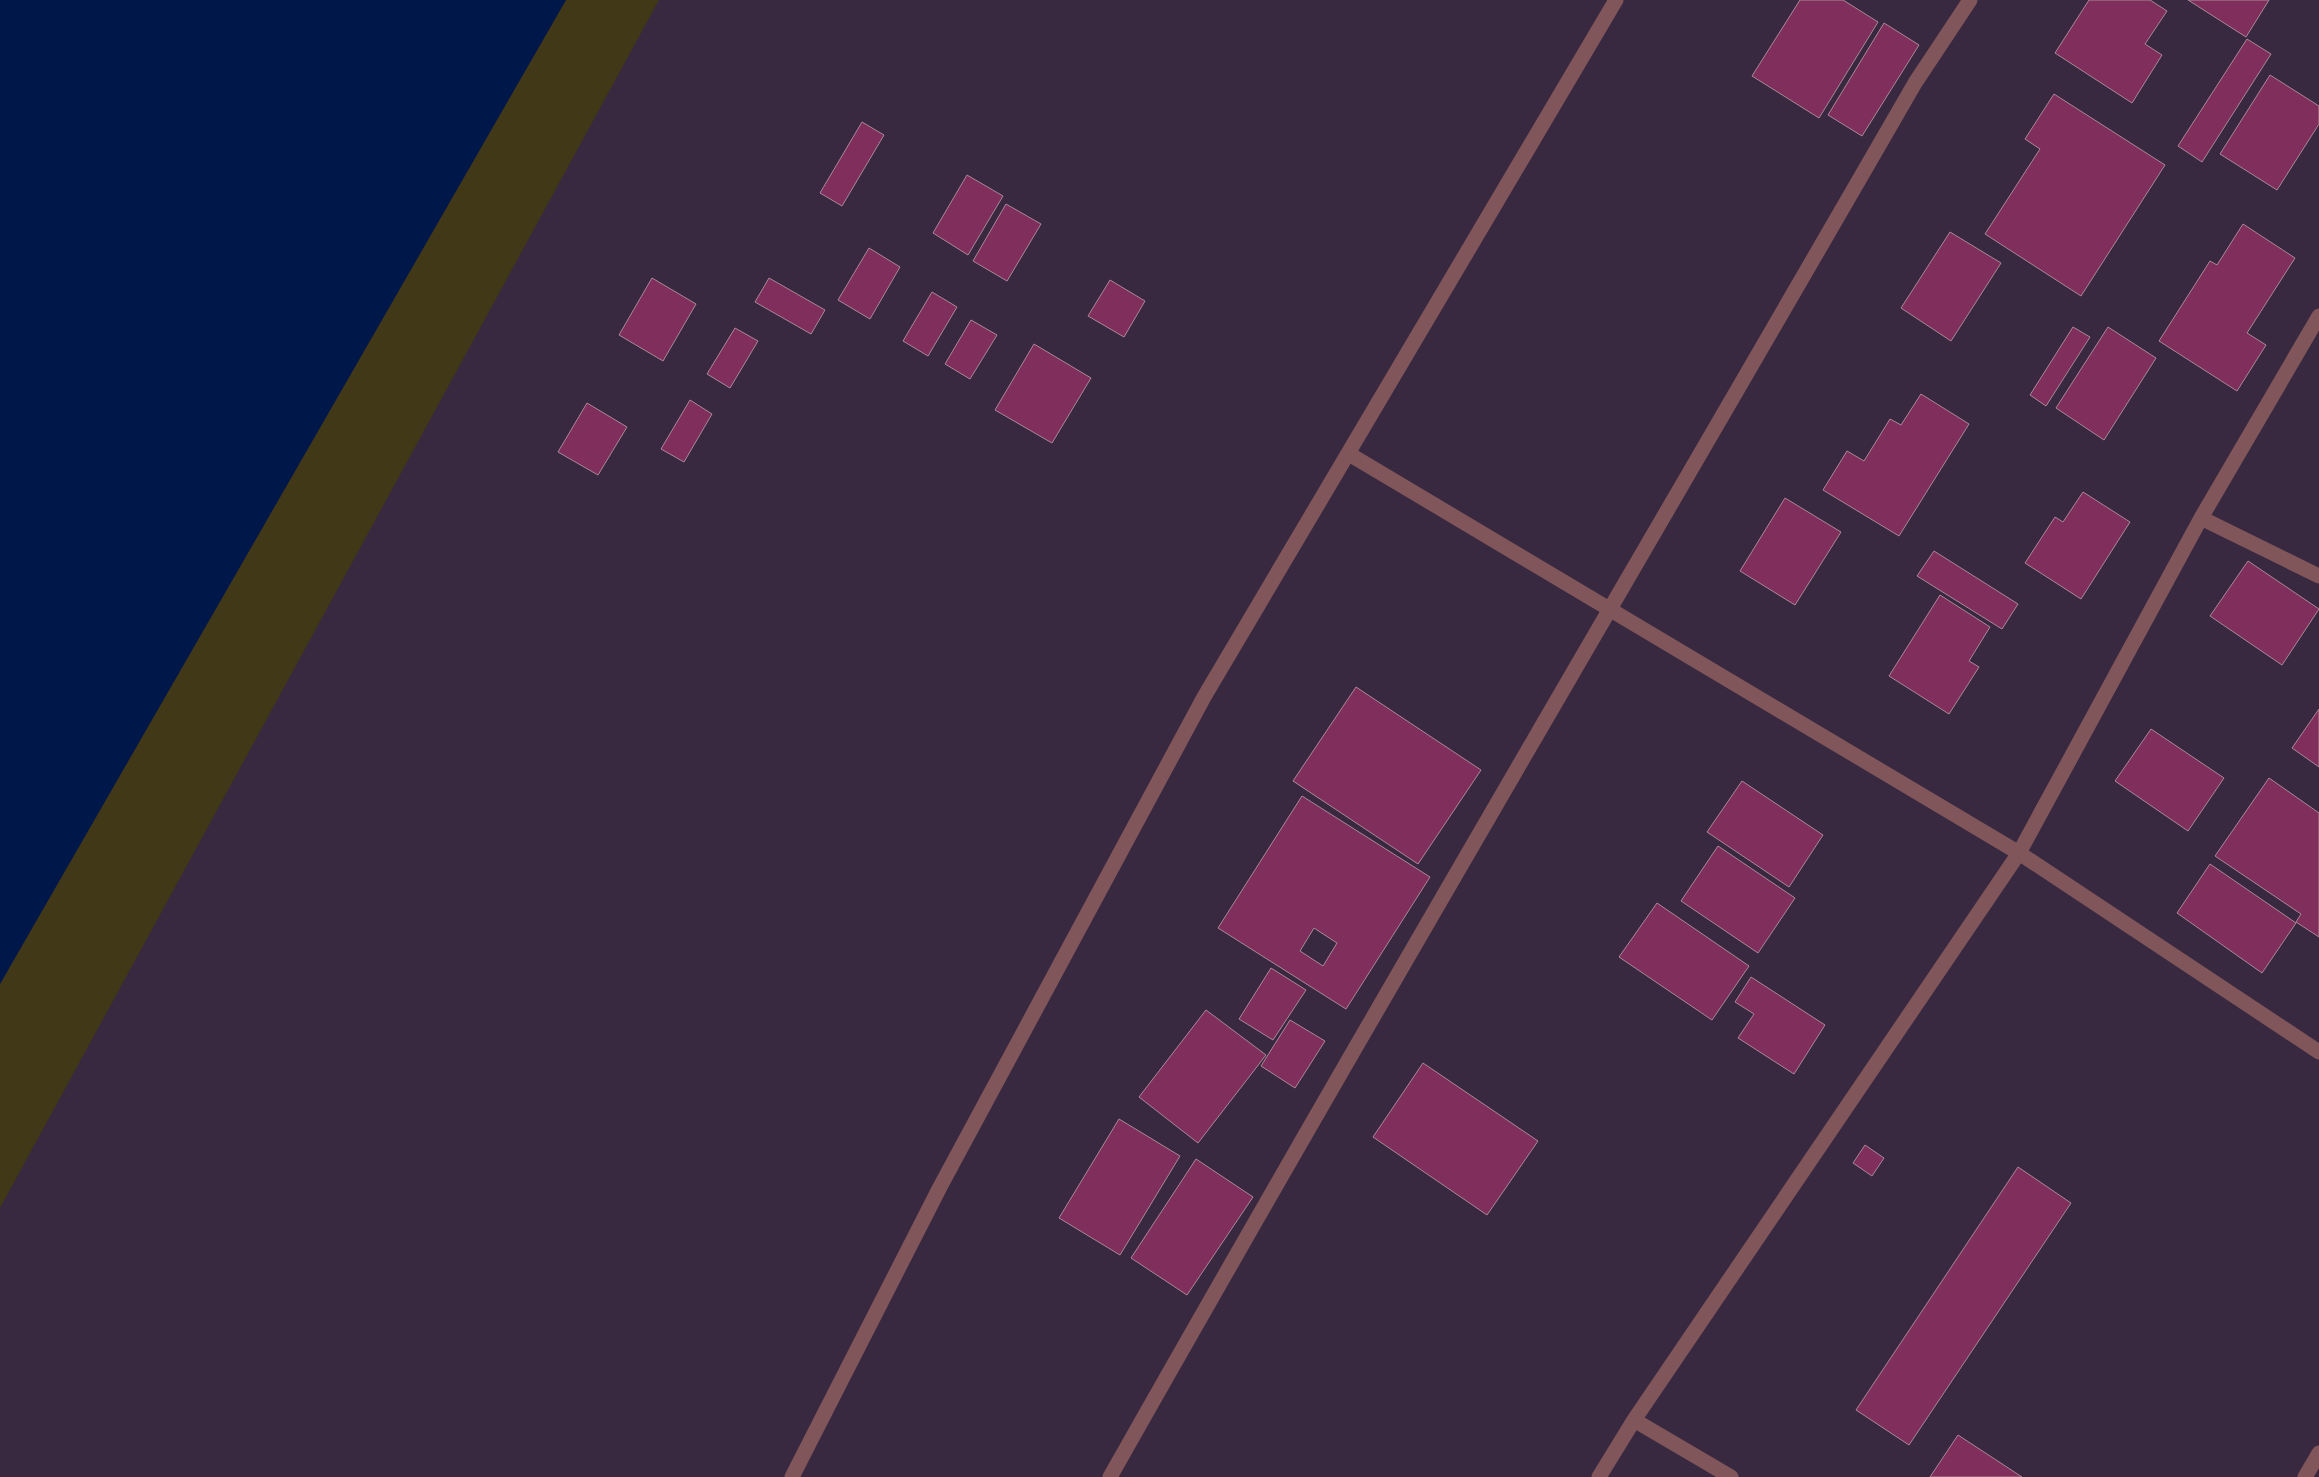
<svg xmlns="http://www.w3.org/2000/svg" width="2319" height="1477" font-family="'Source Serif 4',serif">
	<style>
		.sand { fill: #403817 }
		.water { fill: #00174a }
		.building { fill: #802e5c; stroke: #aa8898; fill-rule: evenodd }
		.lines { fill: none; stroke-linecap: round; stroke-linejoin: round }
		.minor { stroke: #80565a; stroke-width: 15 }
	</style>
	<rect width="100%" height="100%" fill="#382941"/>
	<path class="sand" d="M566,0h93l-659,1208v-224z"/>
	<path class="water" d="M0,0h566l-566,984z"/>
	<path class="building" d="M1800,0h43l35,22 -59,96 -67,-42z
		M2089,0h61l17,11 -22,33 17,11 -30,48 -77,-50z
		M2188,0h81l-23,37z
		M1884,23l35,22 -57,91 -34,-21z
		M2247,39l24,15 -69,108 -24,-16z
		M2270,75l49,31v18l-42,66 -57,-36z
		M2054,94l111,71 -84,131 -96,-62 55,-85 -15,-10z
		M862,122l22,13 -42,71 -22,-13z
		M967,175l36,21 -35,59 -35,-22z
		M1006,204l35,20 -34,57 -34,-20z
		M2243,224l52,34 -48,75 19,12 -29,46 -78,-50 51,-80 7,4z
		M1950,232l51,31 -50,78 -50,-33z
		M869,248l31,19 -30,52 -32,-19z
		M652,278l44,26 -33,57 -44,-26z
		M769,278l56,32 -14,24 -56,-32z
		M1110,280l35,21 -21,36 -36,-21z
		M932,292l25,15 -29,49 -25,-15z
		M971,320l26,15 -27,44 -25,-15z
		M2073,327l17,10 -44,69 -16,-11z
		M2108,327l48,31 -52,82 -48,-32z
		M735,328l23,13 -28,47 -23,-14z
		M1034,344l57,34 -39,65 -57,-33z
		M1921,394l48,30 -70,112 -76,-46 24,-39 17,10 26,-42 11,6z
		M690,400l22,14 -28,48 -23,-13z
		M587,403l40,24 -29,48 -40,-23z
		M2083,492l47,30 -49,77 -56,-36 30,-46 8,5z
		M1785,498l56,34 -46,73 -55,-34z
		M1934,551l84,53 -16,25 -85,-53z
		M2248,561l71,48 -37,56 -72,-49z
		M1940,595l50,32 -21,34 10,6 -30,47 -60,-38z
		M1356,687l125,83 -63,94 -125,-83z
		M2319,709v58l-27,-19z
		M2151,729l73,49 -36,53 -73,-50z
		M2269,778l50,35v124l-23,-15 5,-8 -86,-58z
		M1742,781l81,54 -34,52 -82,-55z
		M1302,796l128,81 -84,132 -128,-81zM1314,928l23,15 -14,23 -23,-15z
		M1718,846l77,52 -37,55 -77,-52z
		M2210,864l86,59 -34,50 -85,-60z
		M1657,903l92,63 -37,54 -93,-63z
		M1271,968l35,22 -33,50 -34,-21z
		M1751,977l74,48 -31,49 -56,-36 16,-24 -19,-12z
		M1206,1010l60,45 -68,88 -59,-46z
		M1290,1020l35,21 -30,47 -34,-22z
		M1423,1063l115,78 -51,74 -114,-78z
		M1119,1119l61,37 -60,99 -61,-37z
		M1865,1145l19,13 -12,18 -19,-13z
		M1196,1159l57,38 -66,98 -56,-37z
		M2018,1167l53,36 -162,242 -53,-35z
		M1958,1435l64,42h-92z"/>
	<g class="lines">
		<path class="minor" d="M1349,454l670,399 300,199
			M2201,518l118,58
			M1634,1420l97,57
			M792,1477l148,-290 264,-490 412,-697
			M1110,1477c264,-467 537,-929 805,-1394l55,-83
			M1599,1477l35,-57 385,-567 182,-335 118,-202
			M2305,1477l14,-24"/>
	</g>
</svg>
